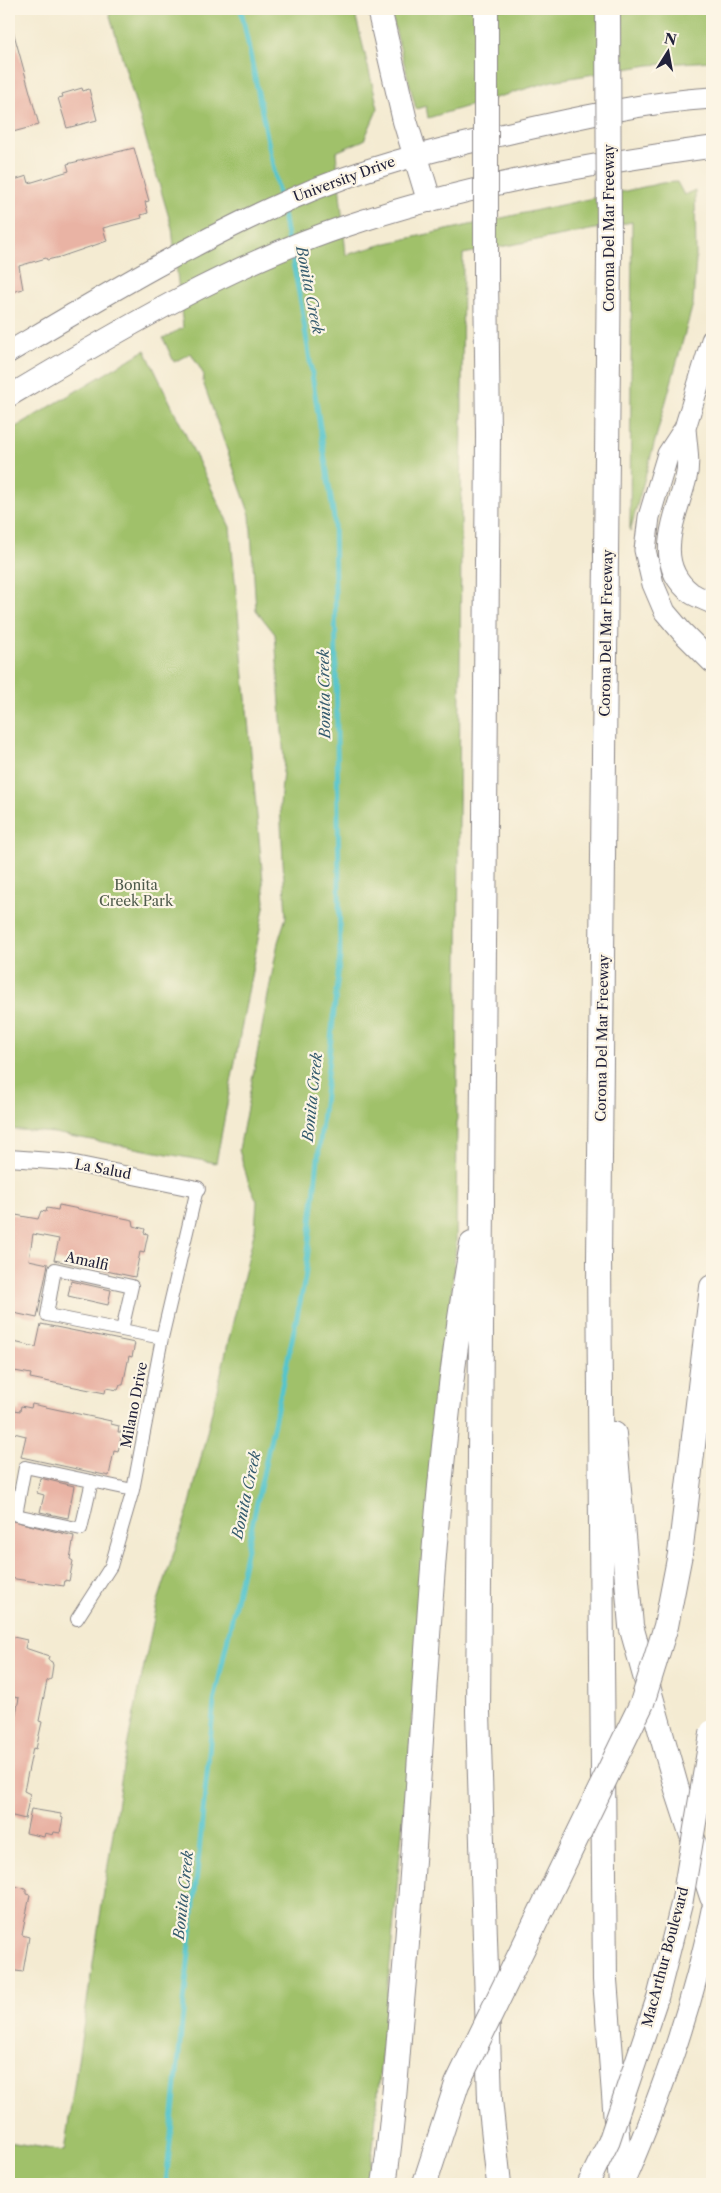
<svg xmlns="http://www.w3.org/2000/svg" width="721" height="2193" font-family="'Libre Caslon Text',serif">
	<style>
		.green { fill: #a0c16a; stroke: #617252 }
		.lines { fill: none; stroke-linecap: round; stroke-linejoin: round }
		.stream { stroke: #57c5cc; stroke-width: 5 }
		.building { fill: #e9b3a4 }
		.minor-casing { stroke: #8b8686; stroke-width: 14 }
		.tertiary-casing { stroke: #8b8686; stroke-width: 18 }
		.primary-casing { stroke: #8b8686; stroke-width: 23 }
		.motorway-casing { stroke: #8b8686; stroke-width: 26 }
		.minor { stroke: #fff; stroke-width: 12 }
		.tertiary { stroke: #fff; stroke-width: 16 }
		.primary { stroke: #fff; stroke-width: 21 }
		.motorway { stroke: #fff; stroke-width: 24 }
		.primary-bridge-casing { stroke: #8b8686; stroke-width: 23; stroke-linecap: butt }
		.motorway-bridge-casing { stroke: #8b8686; stroke-width: 26; stroke-linecap: butt }
		.primary-bridge { stroke: #fff; stroke-width: 21 }
		.motorway-bridge { stroke: #fff; stroke-width: 24 }
		.labels { text-anchor: middle; dominant-baseline: central; stroke-width: 4.5; stroke-linejoin: round; paint-order: stroke }
		.street-label { font-size: 14px; fill: #22223b; stroke: #fcf5e5 }
		.park-label { font-size: 14px; fill: #4e5a4b; stroke: #fcf5e5 }
		.water-label { font-size: 15px; font-style: italic; fill: #355b6e; stroke: #fcf5e5 }
	</style>
	<rect width="100%" height="100%" fill="#fcf5e5"/>
	<filter id="ink" filterUnits="userSpaceOnUse"><feTurbulence type="fractalNoise" baseFrequency=".02" numOctaves="2"/><feDisplacementMap in="SourceGraphic" scale="10" xChannelSelector="R" yChannelSelector="G"/><feConvolveMatrix kernelMatrix="1 2 1 2 8 2 1 2 1" color-interpolation-filters="sRGB"/></filter>
	<filter id="wash" filterUnits="userSpaceOnUse"><feTurbulence type="fractalNoise" baseFrequency=".0096" numOctaves="4" result="noise"/><feDisplacementMap in="SourceGraphic" scale="20" xChannelSelector="R" yChannelSelector="G"/><feGaussianBlur stdDeviation="1.12" result="paint"/><feColorMatrix in="noise" values="0 0 0 0 0 0 0 0 0 0 0 0 0 0 0 0 0 1.4 0 .05"/><feComposite in="paint" operator="in"/></filter>
	<g filter="url(#wash)">
		<rect width="100%" height="100%" fill="#f4ebd2"/>
		<path class="green" d="M108,9h246l24,99 -14,32 -28,12 10,103 41,-12 275,-60 15,-1 7,13 11,-5 1,68 -3,46 -63,227 2,-309 -169,32 -7,992 -83,902 -5,36h-359v-42l55,9 60,-390 33,-157 33,-100 65,-275 2,-28 -9,-20 -9,-31 39,-208 8,-25 -6,-112 4,-45 -9,-126 -19,-24 -6,-95 -47,-133 1,-7 -13,-22 -17,9 -11,-24 20,-10 -11,-100z
			M390,9h322v52l-63,4 -97,16 -124,37 -2,-12 -10,3z
			M145,350l85,177 35,375 -49,261 -162,-30 -45,-4v-698z"/>
		<g class="lines">
			<path class="stream" d="M241,9l39,191
				M282,208l6,34
				M166,2184l48,-482 91,-423 35,-323 -6,-438 -32,-209 -11,-57"/>
		</g>
		<g id="blocks">
			<path class="building" d="M12,27l27,98 -30,8v-105z
				M82,88l1,3 6,-2 8,31 -30,8 -9,-30 5,-1 -1,-3z
				M134,148l15,53 -4,1 3,11 -7,2 1,3 -39,10 4,13 -47,16 -13,3 -1,-2 -27,8 4,23 -14,4v-103h4l-2,-9 16,-5 2,7 40,-12 -2,-7z
				M59,1205l74,15 1,6 11,3 -1,4 4,1 -4,19 -4,-1 -5,25 -81,-17 5,-21 -26,-5 -4,26 19,4 -11,54 -28,-6 1,-98 28,5 3,-8 5,1 1,-4 11,2z
				M71,1281l40,9 -3,15 -40,-9z
				M41,1324l94,19 -3,14 -3,-1 -6,29h-3l-2,5 -12,-2 -1,5 -75,-15 1,-4 -22,-4v-29l27,6z
				M32,1404l79,17v3l8,2 -1,6h4l-4,20 -4,-1 -5,25 -88,-19 5,-21 -16,-4v-7l5,-15 5,1 1,-5 10,2z
				M40,1478l34,8 -6,32 -28,-6 4,-17 -7,-2z
				M9,1520l65,16 -4,23 3,2 -4,20 -4,-1 -1,6 -55,-8z
				M9,1636l18,4 -2,8 24,8 -1,4 4,2 1,3 -2,14 -4,2 -8,40 3,1 -6,27 -3,-1 -9,43 6,3 -5,25 -16,-4v-66l10,-51 -10,-2z
				M31,1809l30,5v3l2,1 -3,15 -6,-1 -1,3 -8,-2 -1,4 -18,-4z
				M9,1885l14,3 3,2v4l4,1 -8,40 7,2 -6,35 -14,-2z"/>
		</g>
	</g>
	<g filter="url(#ink)">
		<use href="#blocks" fill-opacity="0" stroke="#8b8686" stroke-width="1"/>
		<g class="lines">
			<g class="minor-casing">
				<path id="minor" d="M122,1330l10,-44 -77,-17 -8,46 115,23
					M92,1481l-11,48 -65,-14 9,-48 108,23
					M77,1619l34,-53 22,-76 29,-152 35,-149"/>
			</g>
			<g class="tertiary-casing">
				<path id="tertiary" d="M9,1158l56,4 132,27"/>
			</g>
			<g class="primary-casing">
				<path id="primary" d="M712,340l-27,88 -17,26 -19,63 -4,33 8,34 12,28 17,20 30,30
					M9,352c91,-54 182,-109 280,-152 71,-32 145,-50 221,-67 66,-15 135,-31 202,-35
					M9,396c108,-64 217,-130 337,-170 118,-40 243,-62 366,-79
					M685,428c1,16 5,35 1,50 -9,37 -35,85 5,115 6,4 15,7 21,10
					M623,2184c38,-88 71,-179 89,-274"/>
			</g>
			<g class="motorway-casing">
				<path id="motorway" d="M379,9l26,112 24,79
					M609,256l-10,1002 3,404 3,318 16,204
					M486,275l2,159 -10,1278 12,388 9,84
					M614,1434l17,192 47,167 34,104
					M680,1554l32,-267
					M384,2184c10,-63 13,-129 19,-193 22,-249 25,-501 69,-747"/>
			</g>
			<use href="#minor" class="minor"/>
			<use href="#tertiary" class="tertiary"/>
			<use href="#primary" class="primary"/>
			<use href="#motorway" class="motorway"/>
			<g class="primary-bridge-casing">
				<path id="primary-bridge" d="M588,2184l21,-43 49,-145 24,-94 29,-171"/>
			</g>
			<g class="motorway-bridge-casing">
				<path id="motorway-bridge" d="M608,9l1,247
					M486,275v-266
					M425,2183l32,-99 185,-381 24,-77 14,-72"/>
			</g>
			<use href="#primary-bridge" class="primary-bridge"/>
			<use href="#motorway-bridge" class="motorway-bridge"/>
		</g>
	</g>
	<g class="labels">
		<g class="street-label">
			<text transform="translate(344 179) rotate(-20)">University Drive</text>
			<text transform="translate(609 228) rotate(-90)">Corona Del Mar Freeway</text>
			<text transform="translate(606 633) rotate(-89)">Corona Del Mar Freeway</text>
			<text transform="translate(602 1038) rotate(-89)">Corona Del Mar Freeway</text>
			<text transform="translate(103 1169) rotate(11)">La Salud</text>
			<text transform="translate(87 1261) rotate(12)">Amalfi</text>
			<text transform="translate(134 1405) rotate(-79)">Milano Drive</text>
			<text transform="translate(665 1957) rotate(-75)">MacArthur Boulevard</text>
		</g>
		<g class="park-label">
			<text x="136" y="885">Bonita<tspan x="136" dy="16">Creek Park</tspan></text>
		</g>
		<g class="water-label">
			<text transform="translate(310 290) rotate(79)">Bonita Creek</text>
			<text transform="translate(324 694) rotate(-91)">Bonita Creek</text>
			<text transform="translate(312 1097) rotate(-84)">Bonita Creek</text>
			<text transform="translate(246 1495) rotate(-78)">Bonita Creek</text>
			<text transform="translate(183 1895) rotate(-84)">Bonita Creek</text>
		</g>
	</g>
	<rect width="721" height="2193" fill="none" stroke="#fcf5e5" stroke-width="30"/>
	<g transform="translate(668 52) rotate(11)" stroke="#fcf5e5" stroke-width="4" paint-order="stroke">
	<path d="M0-4L9 19L0 12L-9 19Z" fill="#22223b"/>
	<text y="-8" font-size="14" font-weight="bold" text-anchor="middle" fill="#22223b">N</text>
	</g>
</svg>
